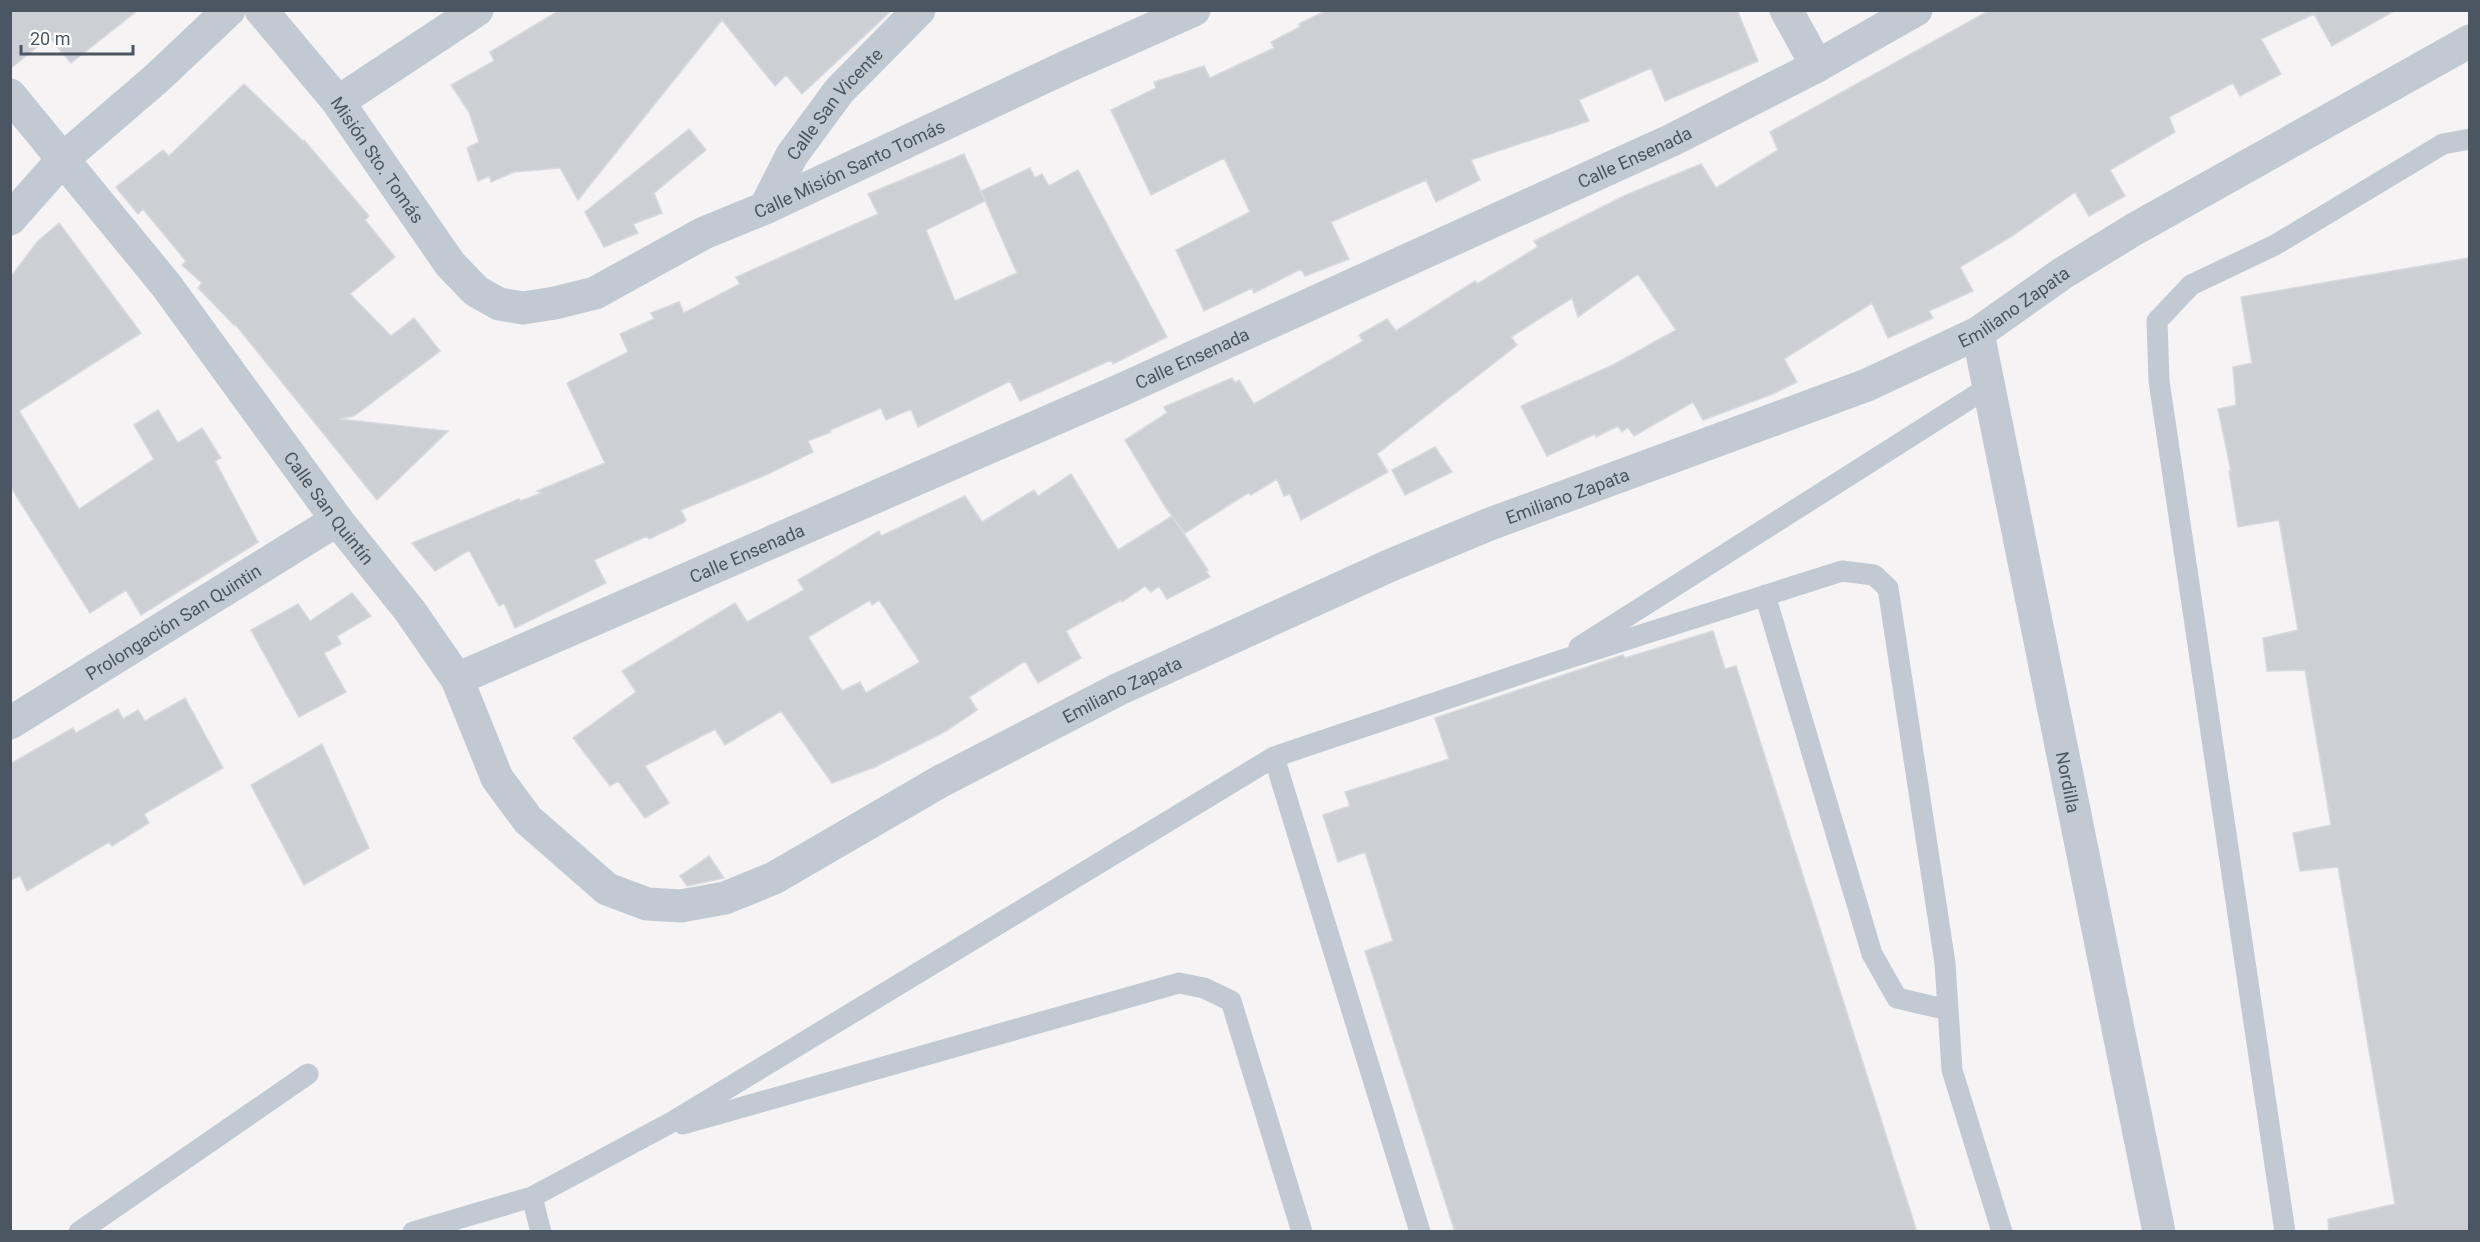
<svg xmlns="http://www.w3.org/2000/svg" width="2480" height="1242" font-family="Roboto,sans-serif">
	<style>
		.building { fill: #cdcfd5; stroke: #d7d9de; stroke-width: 1.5; fill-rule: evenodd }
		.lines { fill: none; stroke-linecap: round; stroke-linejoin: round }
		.service { stroke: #c1cad2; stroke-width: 21 }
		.minor { stroke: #c1cad2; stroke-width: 33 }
		.tertiary { stroke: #c1cad2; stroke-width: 33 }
		.labels { text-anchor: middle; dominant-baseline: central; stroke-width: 6; stroke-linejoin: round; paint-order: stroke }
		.street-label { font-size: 18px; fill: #4a5661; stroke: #fff }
	</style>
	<rect width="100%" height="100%" fill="#f5f3f3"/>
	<path class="building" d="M10,10h128l-67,53 -22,-26 -39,32z
		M560,10h332l-90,84 -16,-19 -11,11 -53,-66 -144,180 -18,-32 -46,4 -23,10 -1,-6 -12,5 -11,-33 12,-6 -10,-30 -18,-27 43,-24 -4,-9z
		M1327,10h410l21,51 -93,40 -14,-33 -72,32 10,21 -118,39 9,20 -44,22 -10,-22 -95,42 18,37 -44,17 -4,-7 -47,24 -2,-5 -48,23 -28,-61 74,-38 -26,-54 -73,37 -40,-85 45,-22 -2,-6 50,-16 6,12 64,-30 -3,-6 29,-15 -1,-3z
		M1990,10h406l-64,36 -18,-32 -53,25 20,35 -41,22 -7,-13 -64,34 6,15 -65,38 15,26 -36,20 -14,-24 -63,44 -52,31 13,24 -44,20 4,7 -45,20 -16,-35 -88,56 13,23 -22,11 -72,27 -10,-18 -59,34 -6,-9 -6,5 -4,-6 -22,11 -1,-3 -48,22 -26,-50 92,-41 63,-35 -38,-56 -60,43 -6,-19 -61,39 6,8 -140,109 11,18 -87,48 -11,-26 -6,2 -7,-17 -26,16 -3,-2 -63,40 -19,-25 -41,-68 42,-27 -3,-6 68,-29 3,5 4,-3 15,24 109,-63 -4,-6 28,-16 9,12 79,-50 2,3 61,-37 -4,-6 92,-46 75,-31 15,24 62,-38 -8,-18z
		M244,84l59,57 1,-1 65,76 -4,4 30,37 -45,37 41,42 23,-18 26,33 -86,65 -16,3 110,12 -71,69 -142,-176 -1,1 -36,-37 4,-5 -20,-18 4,-4 -43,-52 -5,5 -22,-27 47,-37 6,6z
		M689,129l17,21 -52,43 8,20 -29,11 5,9 -34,14 -19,-35z
		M964,154l21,47 -59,29 29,71 62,-28 -36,-82 49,-23 5,10 7,-4 7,12 29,-16 89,167 -54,27 -2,-4 -91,41 -10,-20 -92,46 -7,-18 -25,11 -5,-12 -51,22 1,2 -23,9 5,11 -45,22 -87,36 5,10 -3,3 -34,16 -2,-3 -53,24 12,23 -91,45 -11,-25 -5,3 -30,-56 -34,21 -23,-28 107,-44 1,2 22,-8 -5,-2 68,-28 -38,-80 61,-31 -8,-18 34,-15 -3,-6 28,-11 5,11 56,-29 -4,-7 142,-63 -10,-20z
		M59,223l82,110 -122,78 60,98 75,-50 -20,-34 24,-15 20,33 24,-15 19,30 -6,3 43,81 -117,73 -15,-25 -36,23 -80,-127v-208l27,-36z
		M2469,258v974h-140l-1,-13 67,-15 -57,-337 -38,4 -7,-38 38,-8 -26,-155 -38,1 -4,-33 35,-8 -19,-110 -41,7 -9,-56h2l-13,-62 18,-4 -3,-38 19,-4 -11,-66z
		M1435,447l17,25 -47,23 -13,-25z
		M1071,474l47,76 54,-34 36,54 -2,1 4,6 -43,22 -8,-13 -8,6 -6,-6 -23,16 -1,-2 -55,31 15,27 -43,25 -13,-22 -56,36 8,13 -31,21 -71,36 -43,16 -51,-72 -56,34 -10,-16 -70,37 24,37 -24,15 -27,-37 -8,5 -37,-48 63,-46 -14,-21 113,-68 12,19 57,-32 -6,-10 81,-49 2,5 84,-40 17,26 52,-32 4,6zM870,600l2,5 7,-5 41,62 -54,31 -6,-11 -18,9 -34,-54z
		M352,593l19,23 -34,20 4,8 -17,9 22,39 -47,25 -48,-87 47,-26 12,17z
		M1713,631l12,38 11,-3 181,566h-462l-90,-281 28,-10 -28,-89 -27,10 -15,-47 27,-9 -5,-14 104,-33 -14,-41 188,-63 2,3z
		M185,698l38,70 -79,46 5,9 -37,23 -3,-4 -82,49 -7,-15 -10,4v-116l63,-36 3,5 42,-24 5,10 15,-9 7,11z
		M322,744l47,104 -65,37 -53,-100z
		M709,856l15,22 -37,8 -7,-10z"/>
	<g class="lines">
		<path class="service" d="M1765,595l107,359 25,44 51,12
			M1579,647l411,-261
			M683,1124l496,-141 25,5 27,13 71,231
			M532,1197l9,35
			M79,1232l229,-158
			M413,1232l119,-35 140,-75 602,-365
			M1420,1232l-146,-475 279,-94 289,-92 32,4 14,13 57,375 7,107 50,162
			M2285,1232l-126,-851 -2,-60 34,-36 84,-40 168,-101 27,-5"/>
		<g class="minor">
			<path d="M1786,10l31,56"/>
			<path id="s1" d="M10,95l156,190 171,235 73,91 47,68 40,99 31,42 79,69 40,15 34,2 44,-8 49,-20 167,-97 178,-92 272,-124 99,-41 377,-139 111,-52 85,-60 70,-43 337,-189"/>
			<path d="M338,102l139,-92"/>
			<path id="s2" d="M765,208l27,-53 47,-64 80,-81"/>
			<path id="s3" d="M1978,333l181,899"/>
			<path id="s4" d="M457,679l664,-289 551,-250 145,-74 99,-56"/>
			<path id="s5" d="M10,723l327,-203"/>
		</g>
		<g class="tertiary">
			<path id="s6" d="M261,10l77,92 112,162 26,27 23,13 24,4 32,-5 40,-10 109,-60 61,-25 303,-142 126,-56"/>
			<path d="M10,219l54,-61 93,-80 72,-68"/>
		</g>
	</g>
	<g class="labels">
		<g class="street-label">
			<text stroke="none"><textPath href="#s2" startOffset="126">Calle San Vicente</textPath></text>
			<text stroke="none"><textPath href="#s4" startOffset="1288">Calle Ensenada</textPath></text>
			<text stroke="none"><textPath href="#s6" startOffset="190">Misión Sto. Tomás</textPath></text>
			<text stroke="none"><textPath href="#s6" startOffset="762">Calle Misión Santo Tomás</textPath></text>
			<text stroke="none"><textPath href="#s1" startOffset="2542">Emiliano Zapata</textPath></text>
			<text stroke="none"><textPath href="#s4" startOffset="802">Calle Ensenada</textPath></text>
			<text stroke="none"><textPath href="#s1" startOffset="2056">Emiliano Zapata</textPath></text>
			<text stroke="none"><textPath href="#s1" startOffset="522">Calle San Quintín</textPath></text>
			<text stroke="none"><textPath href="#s4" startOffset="316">Calle Ensenada</textPath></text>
			<text stroke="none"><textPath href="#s5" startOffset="192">Prolongación San Quintin</textPath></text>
			<text stroke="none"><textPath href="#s1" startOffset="1570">Emiliano Zapata</textPath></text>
			<text stroke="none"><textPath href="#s3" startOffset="458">Nordilla</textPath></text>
		</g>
	</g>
	<rect width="2480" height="1242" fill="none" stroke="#4a5661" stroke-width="24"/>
	<path d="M21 45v9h112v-9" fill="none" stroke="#4a5661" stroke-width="3"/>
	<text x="30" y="45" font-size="18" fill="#4a5661" stroke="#ffffff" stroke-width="4.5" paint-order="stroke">20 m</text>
</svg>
